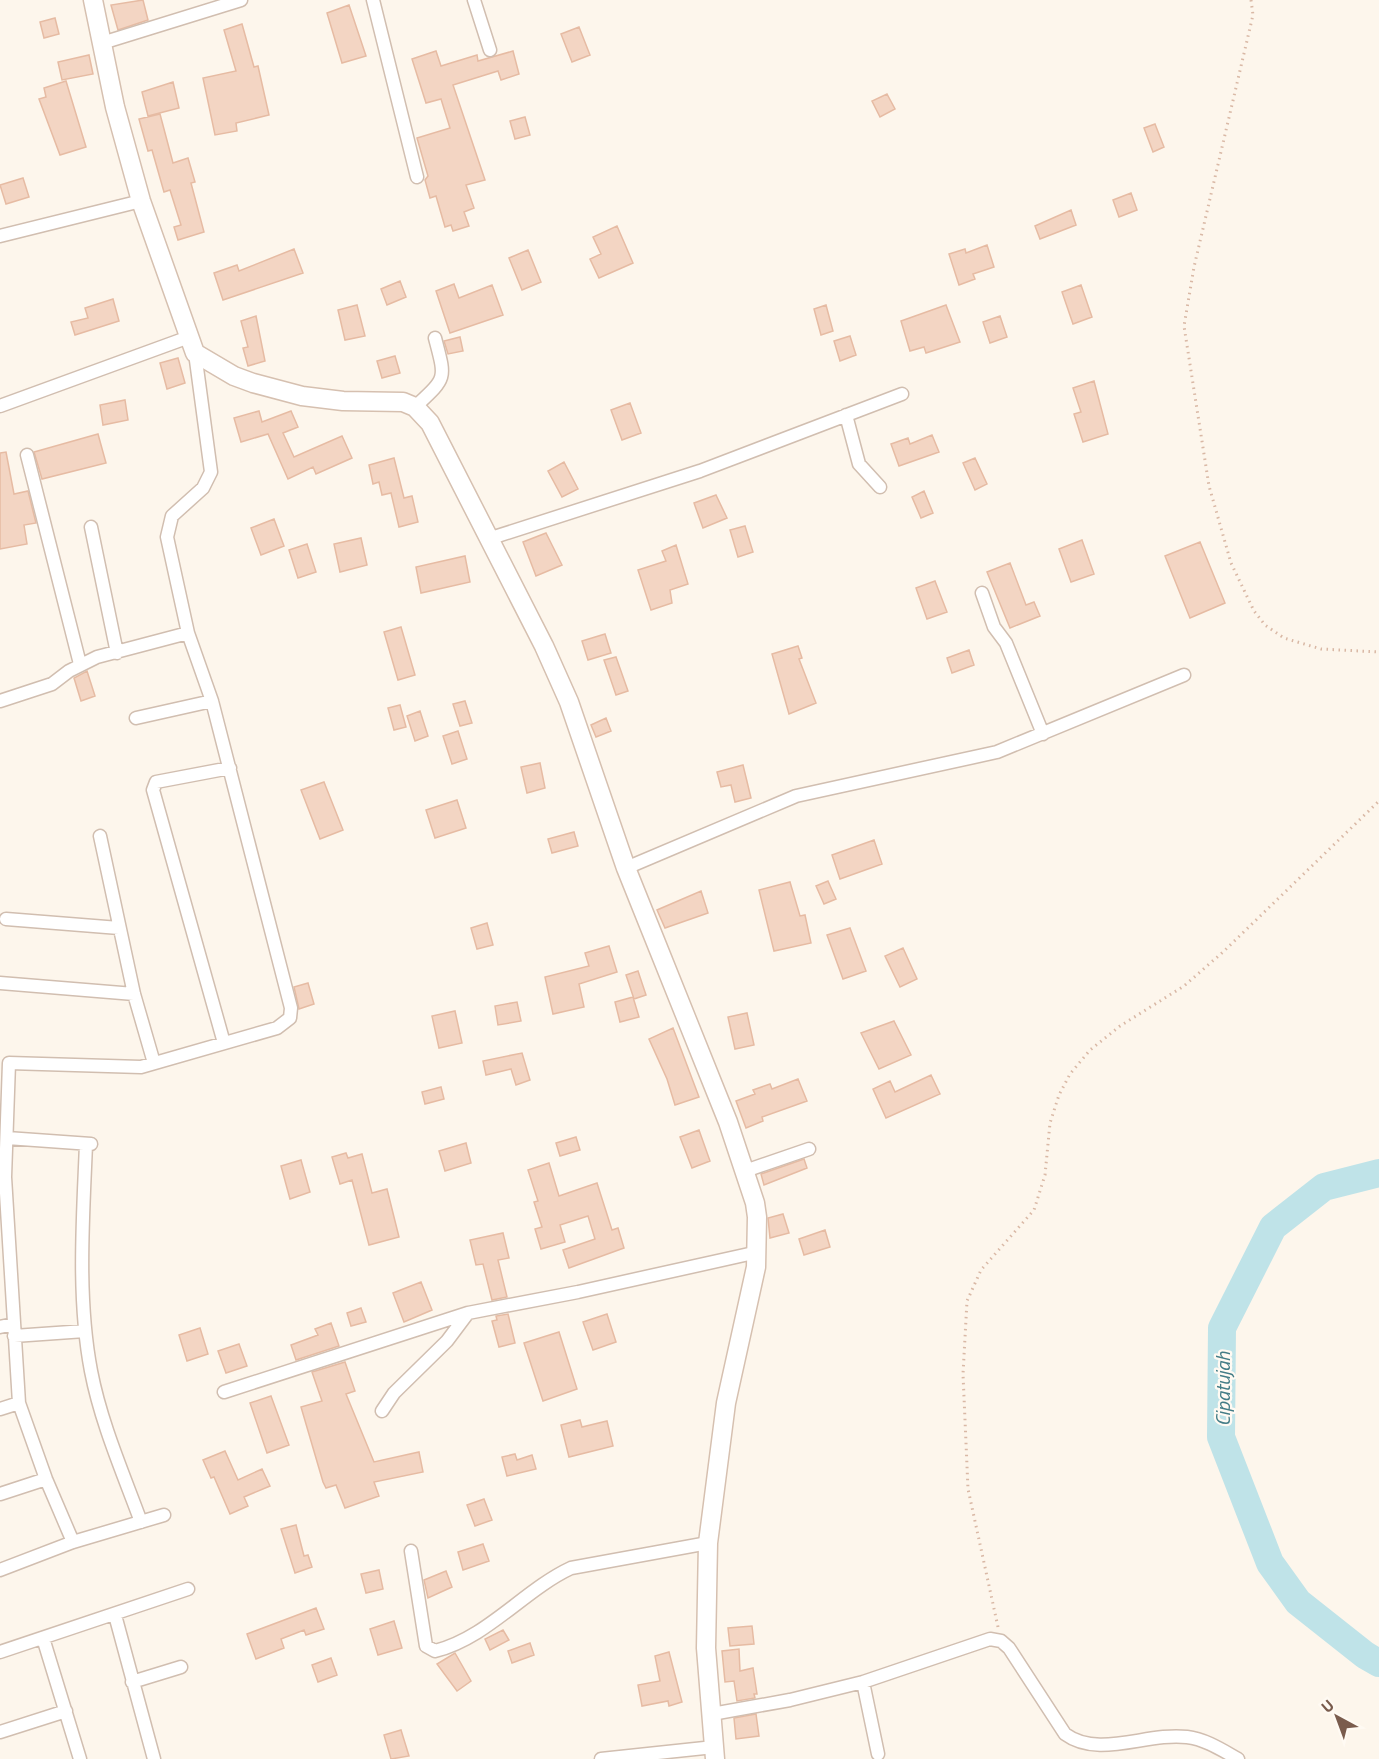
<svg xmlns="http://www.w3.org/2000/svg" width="1379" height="1759" font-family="'Titillium Web',sans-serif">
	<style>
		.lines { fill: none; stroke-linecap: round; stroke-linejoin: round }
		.river { stroke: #bfe3e8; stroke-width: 28 }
		.building { fill: #f3d5c3; stroke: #e6bba3; stroke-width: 1.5 }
		.street-casing { stroke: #d1beb0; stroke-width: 15 }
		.secondary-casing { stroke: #d6c0b0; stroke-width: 21 }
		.path { stroke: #d9b8a5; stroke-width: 3; stroke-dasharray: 1.5 4.5; stroke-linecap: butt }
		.street { stroke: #fff; stroke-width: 12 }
		.secondary { stroke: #fff; stroke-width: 18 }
		.labels { text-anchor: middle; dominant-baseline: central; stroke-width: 4.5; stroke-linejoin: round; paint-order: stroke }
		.water-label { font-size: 20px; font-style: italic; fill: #437c86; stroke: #fffaf3 }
	</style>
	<rect width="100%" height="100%" fill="#fdf6ec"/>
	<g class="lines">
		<path class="river" d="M1379,1173l-55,14 -51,40 -51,101 -1,109 49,126 28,39 67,53 14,8"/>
	</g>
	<path class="building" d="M143,0l5,20 -30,10 -7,-25z
		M349,5l17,51 -24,7 -15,-50z
		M55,18l4,16 -15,4 -4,-16z
		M242,24l12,43 4,-1 11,49 -33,8 1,8 -22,4 -12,-57 33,-7 -12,-41z
		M579,27l11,28 -18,7 -11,-28z
		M436,51l5,15 36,-11 1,6 35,-10 6,23 -18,6 -3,-9 -45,14 32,95 -19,5 8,23 -10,4 5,14 -16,5 -2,-6 -6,2 -9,-31 -6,2 -5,-18 3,-4 -11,-38 33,-10 -9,-29 -15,4 -14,-44z
		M89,55l4,19 -31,6 -4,-18z
		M66,81l20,66 -26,8 -21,-56 7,-2 -2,-9z
		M173,82l6,26 -31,8 -6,-24z
		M887,94l8,15 -15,8 -8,-16z
		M160,114l13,49 15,-5 7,24 -4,1 13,49 -26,8 -4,-13 7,-2 -11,-35 -6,2 -12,-42 -4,1 -9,-32z
		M525,117l5,18 -15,4 -5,-18z
		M1155,124l9,23 -11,5 -9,-24z
		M23,178l6,19 -23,7 -6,-19z
		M1131,193l6,17 -18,7 -6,-17z
		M1071,210l5,15 -36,14 -5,-13z
		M617,226l16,37 -34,15 -9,-19 11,-5 -8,-17z
		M987,245l7,22 -21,7 2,5 -16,6 -10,-31 16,-5 1,4z
		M294,249l9,24 -80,27 -9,-27 23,-8 2,6z
		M528,250l13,32 -19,8 -13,-32z
		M400,281l6,16 -19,8 -6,-16z
		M454,284l5,14 33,-13 11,30 -53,18 -14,-42z
		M1081,285l11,32 -19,7 -11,-32z
		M113,299l6,22 -44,14 -4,-13 17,-4 -3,-10z
		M357,305l8,31 -20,4 -7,-30z
		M826,305l7,26 -12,4 -7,-26z
		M946,305l14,37 -34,11 -2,-6 -14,4 -9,-30z
		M256,316l9,45 -17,5 -5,-18 5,-1 -7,-26z
		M1000,316l7,21 -17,6 -7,-21z
		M850,336l6,19 -16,6 -6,-20z
		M460,337l3,14 -15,3 -4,-13z
		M395,356l5,17 -18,5 -5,-17z
		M178,358l7,25 -18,6 -7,-26z
		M1094,381l14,53 -25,8 -9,-28 7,-2 -8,-24z
		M125,400l3,20 -25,5 -3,-20z
		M630,403l11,30 -19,7 -11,-30z
		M259,411l3,11 29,-11 7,16 -15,6 11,24 48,-21 10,22 -36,16 -3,-7 -25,12 -20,-45 -27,8 -7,-24z
		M98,434l8,29 -64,16 -8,-27z
		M932,435l7,17 -40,14 -8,-22 17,-6 2,6z
		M6,452l8,42 14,-3 8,32 -12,2 3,19 -27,5v-96z
		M394,458l10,40 8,-2 6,26 -19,5 -8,-34 -9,2 -3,-13 -6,2 -4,-19z
		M975,458l12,26 -12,6 -12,-27z
		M564,462l14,27 -16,8 -14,-26z
		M924,491l9,22 -12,5 -9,-21z
		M716,495l11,23 -24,10 -9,-25z
		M274,519l10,27 -23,9 -10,-27z
		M745,526l8,26 -15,5 -8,-27z
		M546,533l16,32 -26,11 -13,-34z
		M361,538l6,27 -27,7 -6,-28z
		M1082,540l12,34 -23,8 -12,-33z
		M1200,542l25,61 -35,15 -25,-62z
		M307,544l9,28 -18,6 -9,-28z
		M676,545l12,39 -18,6 2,13 -21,7 -13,-40 28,-9 -4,-10z
		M465,556l5,26 -49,11 -5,-26z
		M1010,563l16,42 8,-3 6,14 -30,12 -23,-56z
		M935,581l12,31 -20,7 -11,-31z
		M401,627l14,48 -17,5 -14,-48z
		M605,634l6,19 -23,7 -6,-19z
		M798,646l4,12 -3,1 17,44 -27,11 -17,-60z
		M969,650l5,15 -22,8 -5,-15z
		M616,657l12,34 -12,4 -12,-35z
		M87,671l8,25 -14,5 -7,-23z
		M465,701l7,22 -12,3 -7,-22z
		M400,705l6,22 -12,3 -6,-22z
		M420,711l8,25 -13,5 -8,-25z
		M606,718l5,13 -15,6 -5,-12z
		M458,731l9,28 -15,5 -9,-28z
		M540,763l5,25 -18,5 -6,-26z
		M743,765l8,33 -16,4 -4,-17 -10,2 -4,-15z
		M324,782l19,48 -23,9 -19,-49z
		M457,800l9,28 -31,10 -9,-28z
		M574,832l4,14 -26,7 -4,-14z
		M874,840l8,24 -42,15 -8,-24z
		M828,881l8,18 -12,5 -8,-18z
		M790,882l10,34 5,-1 6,28 -37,8 -15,-61z
		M701,891l7,22 -43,15 -8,-18z
		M487,923l6,22 -16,4 -6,-21z
		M850,928l16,43 -23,8 -16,-44z
		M609,946l8,26 -38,12 5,23 -31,7 -8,-37 44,-11 -4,-13z
		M903,948l14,31 -17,8 -15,-31z
		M638,971l8,24 -12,4 -8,-24z
		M308,983l6,21 -15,5 -5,-22z
		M633,997l6,20 -19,5 -5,-20z
		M517,1002l4,19 -23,4 -3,-19z
		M455,1011l7,32 -23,5 -7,-32z
		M747,1013l7,32 -19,4 -7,-32z
		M894,1021l17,34 -32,14 -18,-36z
		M673,1028l26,69 -24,8 -8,-26 -18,-40z
		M522,1053l8,27 -14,5 -5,-16 -25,6 -3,-14z
		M931,1075l9,19 -54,24 -13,-29 17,-8 5,11z
		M798,1079l9,22 -45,16 1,4 -17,7 -10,-27 19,-7 -2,-4 17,-6 2,5z
		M441,1087l3,12 -19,5 -3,-12z
		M699,1130l11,31 -18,7 -12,-31z
		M576,1137l4,13 -20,6 -4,-13z
		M466,1143l5,20 -26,8 -6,-20z
		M346,1153l2,5 14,-4 10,39 15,-4 12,48 -30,8 -17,-65 -12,4 -8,-27z
		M804,1159l3,9 -43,17 -3,-11z
		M301,1160l9,32 -20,7 -9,-33z
		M549,1163l10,33 38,-13 15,47 6,-2 6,20 -55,20 -6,-18 32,-11 -7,-23 -28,9 5,17 -24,7 -6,-20 7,-2 -8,-25 4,-1 -10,-31z
		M783,1214l6,19 -19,5 -2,-20z
		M825,1230l5,17 -26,8 -5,-16z
		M503,1233l6,25 -11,2 9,37 -15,3 -9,-36 -7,1 -6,-25z
		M421,1282l11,28 -28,12 -11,-29z
		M361,1308l5,14 -15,4 -4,-13z
		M508,1314l7,29 -16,4 -7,-26 5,-1 -1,-4z
		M607,1314l9,28 -23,8 -10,-28z
		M331,1323l8,23 -43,14 -5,-15 27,-10 -3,-6z
		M200,1328l8,26 -21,7 -8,-26z
		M559,1332l18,57 -34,12 -19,-58z
		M239,1344l8,22 -21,7 -8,-22z
		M345,1362l10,29 -9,3 28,68 45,-10 4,20 -49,10 5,14 -34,12 -9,-23 -10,3 -3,-6 -22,-75 21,-6 -10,-29z
		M271,1396l18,49 -22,8 -17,-50z
		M580,1420l2,7 25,-6 6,25 -44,11 -8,-32z
		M225,1451l13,29 24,-11 8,17 -26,11 4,9 -18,8 -16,-37 -3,1 -8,-18z
		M515,1454l2,6 15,-5 4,14 -29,7 -5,-19z
		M484,1499l8,21 -17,6 -8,-21z
		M296,1525l8,31 4,-1 4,12 -17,6 -14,-44z
		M483,1544l6,17 -26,9 -5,-18z
		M379,1570l4,19 -17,4 -5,-19z
		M446,1571l6,16 -24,11 -4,-18z
		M316,1608l8,21 -18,6 -2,-5 -23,9 3,9 -28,11 -9,-25z
		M394,1621l8,27 -24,7 -8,-26z
		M752,1626l2,18 -24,2 -2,-18z
		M503,1630l6,10 -19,10 -5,-11z
		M530,1643l4,12 -22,8 -4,-12z
		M739,1649l1,22 13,-3 4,26h-3l1,4 -18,3 -3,-20 -9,1 -3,-31z
		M669,1652l13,50 -13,4 -1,-5 -26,5 -4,-21 22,-4 -5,-25z
		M455,1653l16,28 -14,10 -20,-27z
		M331,1658l6,17 -19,7 -6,-17z
		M756,1714l3,22 -23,3 -2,-21z
		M401,1730l8,26 -18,3 -7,-24z"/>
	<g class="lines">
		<g class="street-casing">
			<path id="street" d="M373,0l44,177
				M474,0l16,50
				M102,43l139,-43
				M0,236l141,-35
				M0,406l189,-69
				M415,407c32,-30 31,-27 20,-69
				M846,415l13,49 21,23
				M27,455l53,209
				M91,527l26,126
				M488,539l212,-68 202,-77
				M982,593l12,34 12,16 37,91
				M0,701l52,-17 17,-13 28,-14 91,-24
				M136,718l76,-17
				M100,836l34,158 20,69
				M626,868l170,-72 201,-44 187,-77
				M6,919l113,9
				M0,983l134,11
				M224,1043l-71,-253 3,-8 74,-14
				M7,1138l84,6
				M86,1144c-3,75 -9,153 5,227 10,52 32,102 50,151
				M745,1171l64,-22
				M0,1327l14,-3
				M14,1336l71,-5
				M224,1392l244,-79 110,-21 180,-40
				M0,1409l19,-6
				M382,1411l12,-18 53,-52 21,-28
				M0,1494l46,-15
				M73,1542l-27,-63 -27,-76 -14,-226 4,-114 132,4 136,-39 13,-10 1,-10 -79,-307 -24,-68 -21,-96 5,-21 31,-28 8,-16 -16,-119
				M411,1551l15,95 9,5c52,-13 89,-61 136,-83l137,-25
				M0,1570l73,-28 91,-27
				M115,1615l39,144
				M43,1638l37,121
				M0,1652l188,-63
				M132,1682l49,-15
				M863,1682l15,72
				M712,1714l78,-14 73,-18 127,-43 11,2 8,7 56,86c34,25 82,-2 122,3 18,2 35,13 51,22
				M0,1732l66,-21
				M601,1759l113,-12"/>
		</g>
		<g class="secondary-casing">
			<path id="secondary" d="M93,0l22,107 26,94 54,152 39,23 19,7 49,13 41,5 60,1 12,5 15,16 114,223 25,56 57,166 102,254 27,81 2,14 -1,50 -30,136 -18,140 -2,105 9,111"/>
		</g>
		<path class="path" d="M1251,0l2,15 -59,252 -10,59 25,160 22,77 23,48 11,14 19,13 37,11 58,3
			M998,1627l-30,-138 -5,-115 4,-73 14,-31 53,-60 11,-35 5,-52 9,-28 11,-21 20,-24 30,-24 64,-40 39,-34 156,-151"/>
		<use href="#street" class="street"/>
		<use href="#secondary" class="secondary"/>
	</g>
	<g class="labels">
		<g class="water-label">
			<text transform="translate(1222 1389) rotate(-90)">Cipatujah</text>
		</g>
	</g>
	<g transform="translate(1337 1717) rotate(319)" stroke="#fffaf3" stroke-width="4.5" paint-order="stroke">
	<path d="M0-4.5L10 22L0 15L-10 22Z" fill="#7a5c4d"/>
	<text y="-9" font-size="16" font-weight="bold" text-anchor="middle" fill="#7a5c4d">U</text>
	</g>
</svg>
